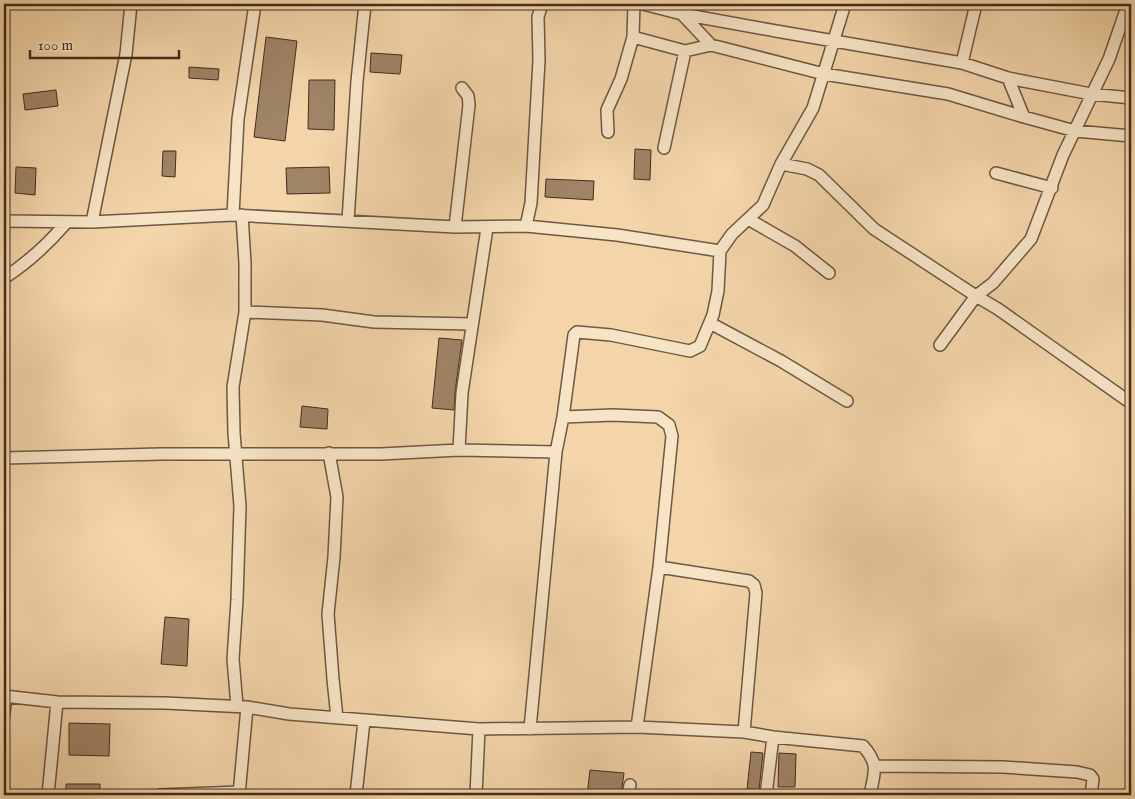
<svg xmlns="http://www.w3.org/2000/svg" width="1135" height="799" font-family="'IM FELL English',serif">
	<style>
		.building { fill: #9f8466; stroke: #432d1e }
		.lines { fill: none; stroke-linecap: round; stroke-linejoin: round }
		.minor-casing { stroke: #6f5741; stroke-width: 14 }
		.minor { stroke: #f7e4c7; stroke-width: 11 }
	</style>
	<rect width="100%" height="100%" fill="#f3d5a9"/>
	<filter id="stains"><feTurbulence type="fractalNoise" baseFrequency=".004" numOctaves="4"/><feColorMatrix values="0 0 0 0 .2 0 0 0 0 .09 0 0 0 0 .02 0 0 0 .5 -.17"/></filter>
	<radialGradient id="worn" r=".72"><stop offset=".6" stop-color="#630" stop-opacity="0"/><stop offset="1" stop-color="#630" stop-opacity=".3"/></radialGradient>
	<path class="building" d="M266,37l31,4 -12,100 -31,-4z
		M371,53l31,2 -2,19 -30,-2z
		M189,67l30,2 -1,11 -29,-2z
		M309,80h26l-1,50 -26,-1z
		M56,90l2,16 -33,4 -2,-16z
		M635,149l16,1 -1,30 -16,-1z
		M163,151h13l-1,26 -13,-1z
		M16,167l20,1 -1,27 -20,-2z
		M329,167l1,26 -43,1 -1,-26z
		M546,179l48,2 -1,19 -48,-3z
		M439,338l23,2 -7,52 -1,18 -22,-2z
		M302,406l26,3 -1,20 -27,-2z
		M165,617l24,2 -2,47 -26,-2z
		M69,723l41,1 -1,32 -40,-1z
		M751,752l12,1 -4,37 -12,-1z
		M779,753l17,1 -1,33h-17z
		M590,770l34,3 -3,22h-34z
		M66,784h34v11h-34z"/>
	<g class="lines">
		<g class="minor-casing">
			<path id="minor" d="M643,4l39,10 94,17 186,32 46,15 83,16 40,4
				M1128,4l-19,55 -46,96 -32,84 -38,44 -17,13 22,13 133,94
				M682,14l29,31
				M633,37l52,14 26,-6 113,29 124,20 76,23 51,14 56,5
				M962,63l14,-59
				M1008,78l16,39
				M608,132l-1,-22 14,-31 12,-42 1,-33
				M664,148l21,-97
				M781,164l26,5 12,6 55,54 102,67 -36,49
				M996,173l56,15
				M233,215l5,-96 17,-115
				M748,219l47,27 34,27
				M4,221l88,1 141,-7 222,12 71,-1 91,9 103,16
				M348,221l9,-140 8,-77
				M92,222l34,-168 5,-50
				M526,226l5,-23 8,-143 -1,-43 4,-13
				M455,227l14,-122 -1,-9 -6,-8
				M4,278c25,-16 44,-34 63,-56
				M245,312l77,3 52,7 98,2
				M710,323l71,38 66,40
				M563,417l50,-2 45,2 11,8 3,11 -13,131 -22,160
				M459,450l3,-57 25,-165
				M329,453l8,44 -3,60 -6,57 5,65 4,39
				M4,458l157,-4h220l78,-4 97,2
				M659,567l90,14 5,4 2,8 -12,139
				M4,696l53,6 108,1 82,4 42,7 190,15 158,-2 107,5 29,5 90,9c17,19 11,27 7,49
				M237,706l-4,-47 4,-59 3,-94 -6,-73 -1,-46 12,-75v-49l-3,-48
				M4,713l2,-17
				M530,729l26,-277 7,-35 11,-82 3,-3 34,3 79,16 10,-5 13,-31 5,-24 2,-40 12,-17 31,-29 18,-41 32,-56 32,-104
				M876,766l127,1 74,5 13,3 3,4 -2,16
				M48,795l9,-93
				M160,795l79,-3
				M239,795l8,-88
				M356,795l8,-74
				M476,795l3,-66
				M628,795l2,-10
				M766,795l7,-58"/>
		</g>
		<use href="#minor" class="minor"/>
	</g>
	<rect width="1135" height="799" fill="none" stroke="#f3d5a9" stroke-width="20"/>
	<rect x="5" y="5" width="1125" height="789" fill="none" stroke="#432d1e" stroke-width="2.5"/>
	<rect x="10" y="10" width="1115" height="779" fill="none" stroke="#432d1e"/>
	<path d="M30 50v8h149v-8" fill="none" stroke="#432d1e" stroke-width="2.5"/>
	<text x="38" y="50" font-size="15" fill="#432d1e" stroke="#f7e4c7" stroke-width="4" paint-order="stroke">100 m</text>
	<rect width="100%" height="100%" filter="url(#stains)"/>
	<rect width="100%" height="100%" fill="url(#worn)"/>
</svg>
